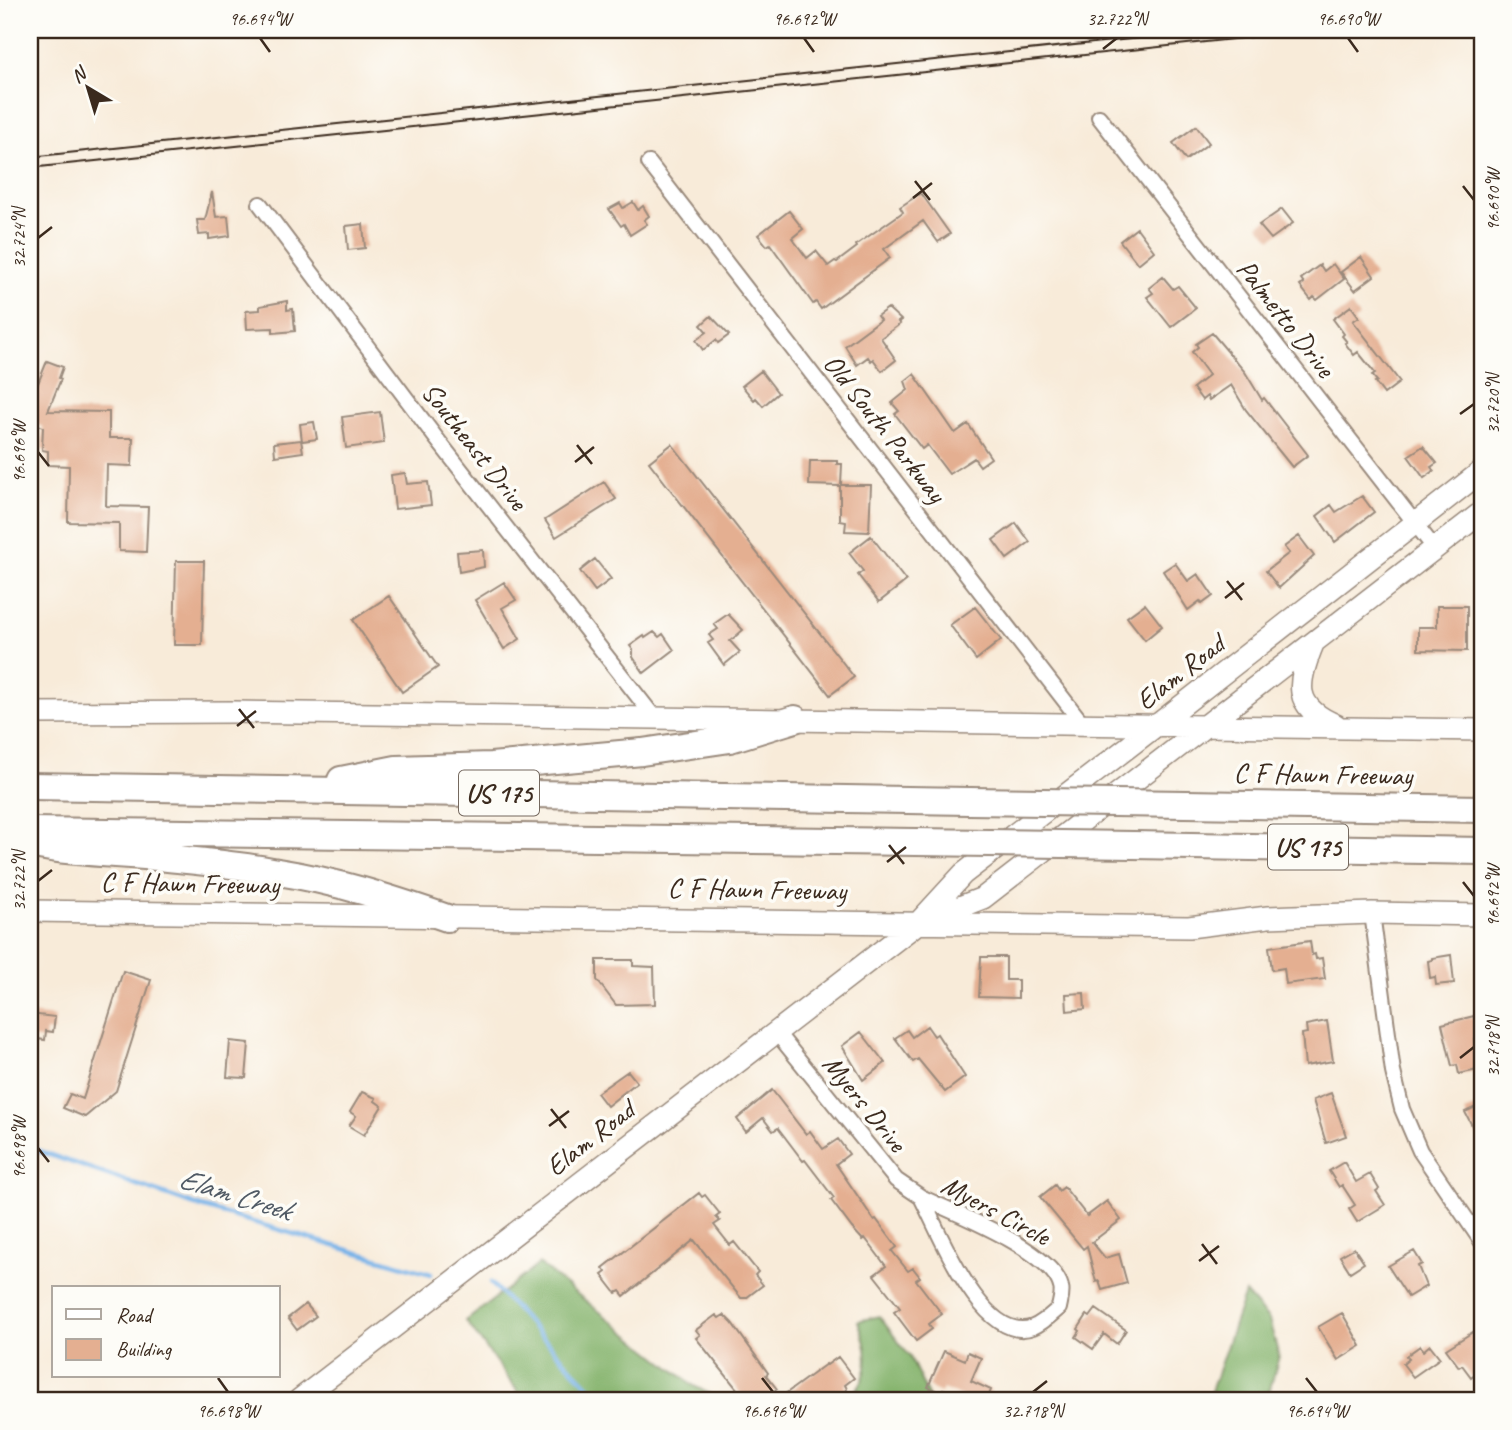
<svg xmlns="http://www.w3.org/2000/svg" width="1512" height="1430" font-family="Caveat,sans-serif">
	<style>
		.forest { fill: #84b36c; stroke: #606e45; stroke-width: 2 }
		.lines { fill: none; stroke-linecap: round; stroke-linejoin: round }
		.stream { stroke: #77b2e8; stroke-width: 4.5 }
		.building { fill: #e4af91 }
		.minor-casing { stroke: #9a8a7c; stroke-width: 18 }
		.secondary-casing { stroke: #9a8a7c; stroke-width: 24 }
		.motorway-casing { stroke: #9a8a7c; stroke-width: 30 }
		.minor { stroke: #fff; stroke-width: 14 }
		.secondary { stroke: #fff; stroke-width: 21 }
		.motorway { stroke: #fff; stroke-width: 26 }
		.tram { stroke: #3b2a1e; stroke-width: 2 }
		.motorway-bridge-casing { stroke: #9a8a7c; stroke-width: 30; stroke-linecap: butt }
		.motorway-bridge { stroke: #fff; stroke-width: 26 }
		.ticks { fill: none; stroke: #3b2a1e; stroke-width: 2.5 }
		.labels { text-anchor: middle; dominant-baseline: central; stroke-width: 7; stroke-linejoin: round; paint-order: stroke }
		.shield { fill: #fdfcf7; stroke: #75695f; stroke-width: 2 }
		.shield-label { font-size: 26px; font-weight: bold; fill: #3b2a1e }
		.street-label { font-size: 28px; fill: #3b2a1e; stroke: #fdfcf7 }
		.water-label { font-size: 30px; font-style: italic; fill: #505a65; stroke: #fdfcf7 }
		.neatline { fill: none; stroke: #3b2a1e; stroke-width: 2.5 }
		.ticks-label { font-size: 18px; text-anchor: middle; fill: #3b2a1e }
	</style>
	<rect width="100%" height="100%" fill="#fdfcf7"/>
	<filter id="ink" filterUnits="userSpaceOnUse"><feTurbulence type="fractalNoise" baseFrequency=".0143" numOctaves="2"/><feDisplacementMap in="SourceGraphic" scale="14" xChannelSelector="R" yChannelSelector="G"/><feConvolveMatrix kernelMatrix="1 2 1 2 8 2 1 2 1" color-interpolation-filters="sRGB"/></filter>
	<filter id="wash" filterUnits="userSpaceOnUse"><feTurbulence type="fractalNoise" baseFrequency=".00686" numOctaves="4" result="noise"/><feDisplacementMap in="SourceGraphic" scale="28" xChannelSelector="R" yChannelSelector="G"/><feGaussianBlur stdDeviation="1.57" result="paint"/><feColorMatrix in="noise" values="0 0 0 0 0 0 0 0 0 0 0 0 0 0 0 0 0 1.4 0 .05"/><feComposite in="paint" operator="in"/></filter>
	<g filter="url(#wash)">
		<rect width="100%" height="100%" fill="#f8ebd9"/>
		<path class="forest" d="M539,1264l155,122 27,14h-197l-58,-79z
			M1245,1293l24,27 10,36 -12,44h-59z
			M879,1316l31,41 20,43h-84c27,-22 24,-49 12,-79z"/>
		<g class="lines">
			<path class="stream" d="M30,1148l171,59 230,67
				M491,1283l111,117"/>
		</g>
		<g id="blocks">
			<path class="building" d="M1196,126l13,17 -23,17 -13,-17z
				M212,192l4,25 12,-1 2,20 -21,3v-5l-10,1 -2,-15h8z
				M921,193l29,41 -12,8 -15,-21 -39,28 6,9 -69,51 -5,-7 -3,2 -43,-60 -3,2 -9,-11 31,-24 14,18 -11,9 15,20 9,-7 12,15 7,-5 2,1 20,-15 -1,-2 47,-33 -3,-5z
				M633,202l5,8 5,-4 6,10 -5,4 3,4 -17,11 -6,-11 -3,2 -12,-17 11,-6 3,5z
				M1282,209l11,14 -22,16 -12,-14z
				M363,224l2,24 -17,2 -2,-24z
				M1137,228l17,23 -16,13 -18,-23z
				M1361,257l13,19 -19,14 -14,-18z
				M1333,264l11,15 -27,21 -3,-3 -3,3 -11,-14 4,-3 -3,-4 19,-14 4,6z
				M1163,277l10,12 5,-3 18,22 -25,19 -24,-30 6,-4 -4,-5z
				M287,301v9l6,-1 2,22 -22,2v-5l-26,1 -1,-18 14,-1v-4z
				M1351,306l8,11 -6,4 47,61 -16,12 -9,-12 2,-1 -5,-6 3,-2 -17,-21 -4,3 -9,-12 2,-1 -5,-6 2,-2 -11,-15z
				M888,308l13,12 -3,2 2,2 -19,14 15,22 -14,11 -9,-12 -2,2 -3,-4 -11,8 -12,-19 35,-26 -3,-4z
				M711,316l18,19 -11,8 -2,-3 -13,10 -7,-10 11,-8 -6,-7z
				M1212,333l33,39 17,28 2,-2 44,57 -16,12 -46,-57 -15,-25 -22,15 -2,-4 -5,4 -9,-12 16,-13 -17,-23 6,-5 -2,-3z
				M47,361l16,6 -4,11 2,1 -13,32 61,1v26h24l-1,28 -25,-1 -1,41 42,1 -2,45 -27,-1v-28l-51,-1 1,-56 -21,-1v-14l-6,-1 1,-23 -13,-5v-19z
				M761,371l17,22 -15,13 -7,-8 -2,2 -12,-14z
				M914,374l41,59 13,-9 23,34 -11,8 -6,-8 -25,16 -22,-29 -5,4 -27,-35 4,-3 -7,-8 16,-13 -3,-9z
				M380,412l4,31 -38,5 -4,-31z
				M314,422l3,17 -15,2 -2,-17z
				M301,440l2,12 -28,4 -1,-13z
				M672,444l182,233 -24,18 -181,-233z
				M1423,446l14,17 -6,4 3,4 -10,7 -16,-22z
				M810,461h27v3h5l-1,21h30l-2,47 -24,-1 1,-9 -6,-1v-35l-31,-1z
				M405,473l2,11 21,-2 3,23 -36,4 -4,-34z
				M604,482l12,17 -60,38 -11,-17z
				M1362,496l12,16 -39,30 -18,-26 14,-11 5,7z
				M1016,523l14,19 -23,17 -14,-19z
				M871,536l35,45 -27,21 -21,-27 5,-4 -14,-18z
				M1299,536l15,20 -35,32 -13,-17 23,-18 -5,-6z
				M483,550l1,17 -25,5 -2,-20z
				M595,559l16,20 -16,12 -15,-20z
				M176,561h28l-2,84h-28z
				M1175,563l13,18 10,-7 15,22 -11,8 -2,-3 -12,9 -25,-39z
				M504,582l12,18 -14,8 18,31 -16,10 -29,-49z
				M389,596l49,71 -36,25 -49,-72z
				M1145,604l17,22 -17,14 -18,-23z
				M1437,606h30v45l-49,-1v-23h19z
				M975,607l26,33 -25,20 -26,-35z
				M728,614l15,16 -13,11 10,11 -16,13 -16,-22 5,-3 -4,-5 9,-6 -4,-5z
				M654,632l5,5 4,-3 11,16 -30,23 -11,-16v-7l-3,-4 14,-10 1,2z
				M1310,941l2,14 3,-1 1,5 6,-1 3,21 -39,5 -2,-16 -12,2 -3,-23z
				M1451,955l3,28 -18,2 -1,-8 -5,1 -2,-17 4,-1v-2z
				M981,957h25v23h12v18l-39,-1z
				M597,960h36v6l21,1 1,37 -39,1 -19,-25z
				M123,971l28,9 -35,111 -31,26 -22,-9 7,-14 13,5z
				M1084,993l1,16 -18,2 -1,-17z
				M30,1014l25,3 -2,15 -7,-1 -1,9 -15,-2z
				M1474,1016l6,23 -5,1 7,29 -23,5 -2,-9 -5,1 -10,-42z
				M1327,1021l6,40 -28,5 -3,-32 5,-1 -1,-8z
				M927,1026l7,10 3,-2 28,43 -20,15 -27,-33 -5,3 -18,-24 12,-8 5,7z
				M861,1032l24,31 -22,17 -21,-34z
				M230,1041l19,2 -3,35 -19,-1z
				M628,1071l9,11 -30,24 -10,-13z
				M772,1090l34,44 4,-3 13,18 15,-10 11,15 -13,10 38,56 2,-1 21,28 -5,4 16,20 5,-3 7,9 -4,3 26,34 -13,10 3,5 -16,12 -22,-29 6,-4 -26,-33 12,-9 -21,-28 -2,2 -11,-12 -21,-28 3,-2 -29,-38 -2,1 -25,-33 -5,3 -10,-13 -17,14 -9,-13z
				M362,1092l14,6 -1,3 7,5 -18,29 -15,-9 7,-10 -6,-4z
				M1331,1093l15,43 -20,7 -13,-43z
				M1482,1104v41l-17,-33z
				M1344,1162l12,20 14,-8 9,15 -3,2 9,14 -28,17 -8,-13 6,-4 -13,-20 -3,2 -10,-16z
				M1055,1185l4,6 5,-4 23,29 20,-15 14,19 -29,22 13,16 14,-4 8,29 -25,7 -3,-9 -3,1 -9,-36 -4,3 -43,-52z
				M699,1193l3,4 3,-2 15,19 -4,3 4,4 -6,4 16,20 4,-3 24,30 -3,3 8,10 -17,13h-5l-47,-58 -70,56 -4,-5 -4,2 -14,-18 4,-3 -3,-4z
				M1354,1248l10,15 -14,9 -10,-16z
				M1414,1251l8,13 -4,2 8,20 -18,11 -20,-31z
				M306,1304l10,12 -19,14 -9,-12z
				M1096,1309l30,21 -9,14 -13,-10 -11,15 -17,-12 4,-6 -2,-2 9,-14 3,2z
				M1342,1313l19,33 -23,14 -20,-33z
				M716,1315l3,3 5,-3 8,8 36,50 -2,2 11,14 -15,11h-10l-4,-5 -3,2 -4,-3 -45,-56 4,-3 -4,-5z
				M1476,1330l6,9v29l-11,9 -9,-12 -3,2 -13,-18z
				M1430,1345l10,13 -27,19 -10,-13 6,-5 -3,-3 14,-10 3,5z
				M944,1351l21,9 3,-8 13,6 -10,23 20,9 -4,10h-18l-26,-11 -2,4 -13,-6z
				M838,1357l16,21 -9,7 2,4 -2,3 -11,8h-57l49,-36 1,1z"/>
		</g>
	</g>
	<g filter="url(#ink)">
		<use href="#blocks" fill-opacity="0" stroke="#9a8a7c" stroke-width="2"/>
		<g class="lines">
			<g class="minor-casing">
				<path id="minor" d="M1099,117l336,432
					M649,163l433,560
					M260,204l176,234 218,279
					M1372,913l21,159 9,37 18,42 62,91
					M777,1033l119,147 25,17
					M921,1197c33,16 131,53 140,90 2,6 -1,15 -2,21 -8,7 -16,15 -26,19 -50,19 -94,-96 -112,-130z"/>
			</g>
			<g class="secondary-casing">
				<path id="secondary" d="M1313,644c-16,39 -21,63 23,81
					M30,713l204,-1 1248,18
					M30,911l1159,16 79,-10 104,-4 110,2
					M931,918l52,-20 499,-386
					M299,1400l619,-477 45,-49 194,-149 325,-254"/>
			</g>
			<g class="motorway-casing">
				<path id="motorway" d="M341,780l55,-11 95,-3 151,-14 88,-13 65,-20
					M30,786l939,15
					M1186,804l296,5
					M30,831l886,11
					M30,844c45,10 92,9 138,14 36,4 74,7 110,14 58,9 114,27 169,46
					M1133,845l349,6"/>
			</g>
			<use href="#minor" class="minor"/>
			<use href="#secondary" class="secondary"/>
			<use href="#motorway" class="motorway"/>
			<path class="tram" d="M30,157l1147,-123
				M30,168l1287,-138"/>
			<g class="motorway-bridge-casing">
				<path id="motorway-bridge" d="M969,801l217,3
					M916,842l217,3"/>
			</g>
			<use href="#motorway-bridge" class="motorway-bridge"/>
		</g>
	</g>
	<path class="ticks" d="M260,38l10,14M804,38l10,14M1348,38l10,14M1103,49l14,-11M915,181l15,19M1463,186l11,14M913,198l19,-15M38,238l14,-11M1460,414l14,-10M577,445l15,19M38,452l11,14M575,462l19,-15M1227,581l15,19M1225,598l19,-15M239,709l15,19M237,726l19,-15M889,845l15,19M887,862l19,-15M38,881l14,-11M1463,882l11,14M1460,1058l14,-11M551,1109l15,19M549,1126l20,-15M38,1148l11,14M1202,1244l15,20M1199,1261l20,-15M218,1378l10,14M762,1378l11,14M1306,1378l11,14M1033,1392l14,-11"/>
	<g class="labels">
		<g class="shield">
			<rect x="459" y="770.5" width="80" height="45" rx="5"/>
			<rect x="1268" y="824.5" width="80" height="45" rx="5"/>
		</g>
		<g class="shield-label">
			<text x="499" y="793">US 175</text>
			<text x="1308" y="847">US 175</text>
		</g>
		<g class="street-label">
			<text transform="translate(1286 318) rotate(52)">Palmetto Drive</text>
			<text transform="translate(885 428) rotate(52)">Old South Parkway</text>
			<text transform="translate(475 446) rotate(52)">Southeast Drive</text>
			<text transform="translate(1180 672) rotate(-38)">Elam Road</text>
			<text transform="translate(1323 774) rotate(1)">C F Hawn Freeway</text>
			<text transform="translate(190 883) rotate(1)">C F Hawn Freeway</text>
			<text transform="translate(757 889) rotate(1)">C F Hawn Freeway</text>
			<text transform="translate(865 1103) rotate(51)">Myers Drive</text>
			<text transform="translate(590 1138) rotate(-38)">Elam Road</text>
			<text transform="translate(996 1210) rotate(28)">Myers Circle</text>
		</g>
		<g class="water-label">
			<text transform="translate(235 1194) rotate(17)">Elam Creek</text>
		</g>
	</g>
	<rect width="1512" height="1430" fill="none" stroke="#fdfcf7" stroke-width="77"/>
	<rect x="52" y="1286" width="228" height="91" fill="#fdfcf7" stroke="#afa8a0" stroke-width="2"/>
	<rect x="66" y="1309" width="35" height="10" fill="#ffffff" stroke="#afa8a0" stroke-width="2"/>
	<text x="116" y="1322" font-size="21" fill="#3b2a1e">Road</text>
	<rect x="66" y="1339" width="35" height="21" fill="#e4af91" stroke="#afa8a0" stroke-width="2"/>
	<text x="116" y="1356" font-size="21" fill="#3b2a1e">Building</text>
	<g transform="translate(88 88) rotate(322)" stroke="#fdfcf7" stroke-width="5" paint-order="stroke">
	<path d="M0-5L12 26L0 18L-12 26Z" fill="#3b2a1e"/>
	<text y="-10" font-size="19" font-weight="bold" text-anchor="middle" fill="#3b2a1e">N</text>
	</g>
	<rect x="38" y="38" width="1436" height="1354" class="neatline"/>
	<g class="ticks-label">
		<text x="260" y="25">96.694°W</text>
		<text x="804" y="25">96.692°W</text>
		<text x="1117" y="25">32.722°N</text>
		<text x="1348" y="25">96.690°W</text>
		<text transform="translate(1493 200) rotate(-90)" y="6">96.690°W</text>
		<text transform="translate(19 238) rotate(-90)" y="6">32.724°N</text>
		<text transform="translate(1493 404) rotate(-90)" y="6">32.720°N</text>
		<text transform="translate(19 452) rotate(-90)" y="6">96.696°W</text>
		<text transform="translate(19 881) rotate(-90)" y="6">32.722°N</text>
		<text transform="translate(1493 896) rotate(-90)" y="6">96.692°W</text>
		<text transform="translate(1493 1047) rotate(-90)" y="6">32.718°N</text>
		<text transform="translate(19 1148) rotate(-90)" y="6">96.698°W</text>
		<text x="228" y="1417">96.698°W</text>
		<text x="773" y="1417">96.696°W</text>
		<text x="1033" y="1417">32.718°N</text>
		<text x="1317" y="1417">96.694°W</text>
	</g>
</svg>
